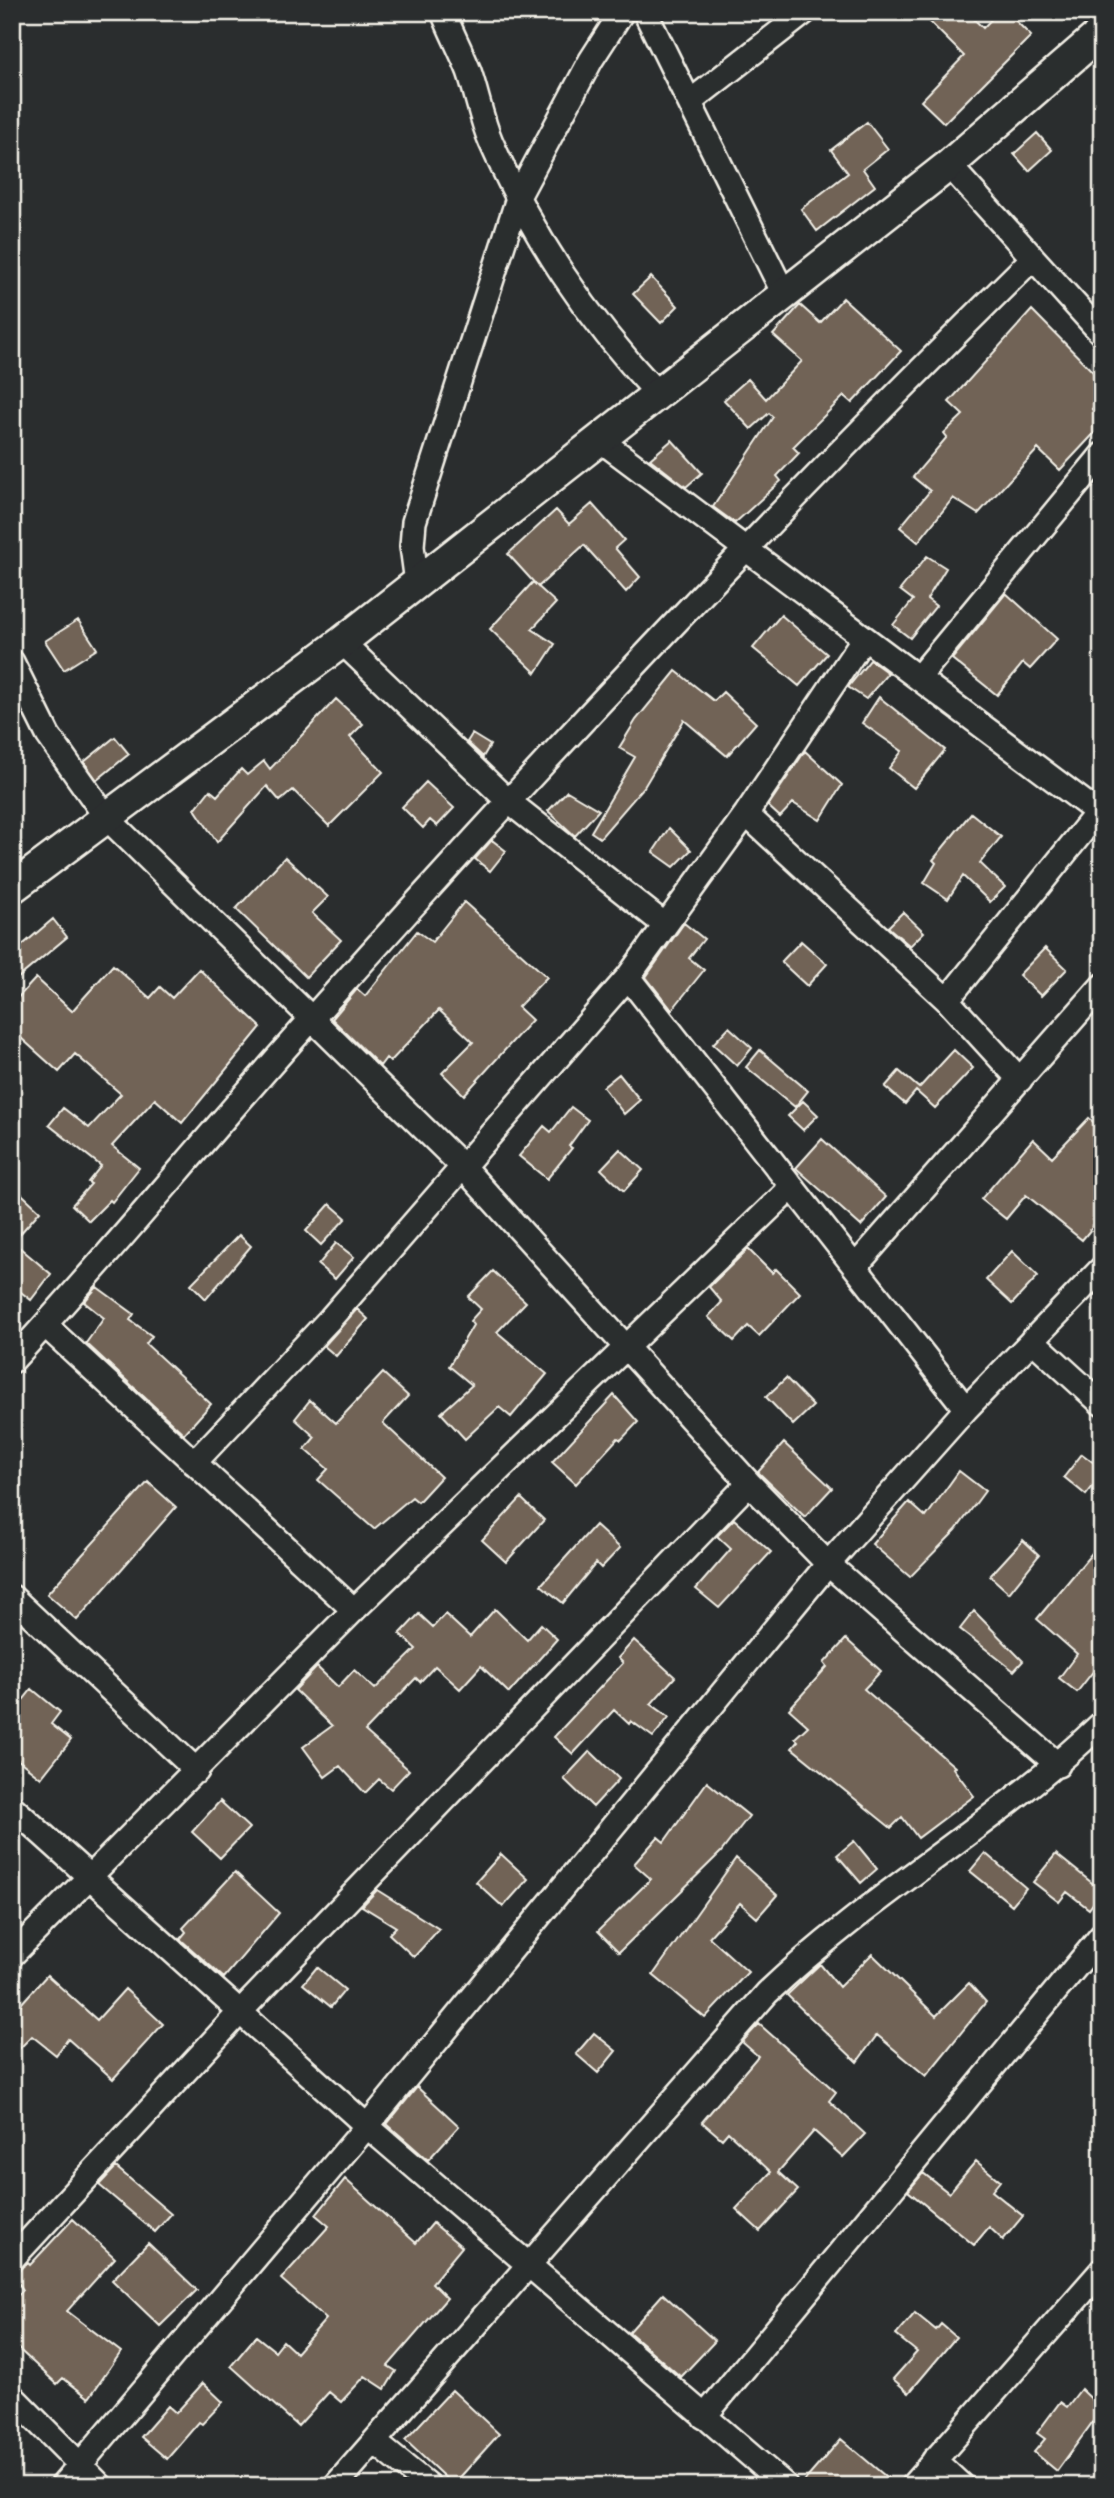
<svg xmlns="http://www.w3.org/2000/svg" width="1114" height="2498" font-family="'Gochi Hand',sans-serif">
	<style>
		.building { fill: #716357; stroke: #f4f1e8; stroke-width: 2 }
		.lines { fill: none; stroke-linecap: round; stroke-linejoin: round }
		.minor-casing { stroke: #f4f1e8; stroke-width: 28 }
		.tertiary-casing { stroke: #f4f1e8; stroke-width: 35 }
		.minor { stroke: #2a2d2e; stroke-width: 23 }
		.tertiary { stroke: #2a2d2e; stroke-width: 30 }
	</style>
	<rect width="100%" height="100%" fill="#2a2d2e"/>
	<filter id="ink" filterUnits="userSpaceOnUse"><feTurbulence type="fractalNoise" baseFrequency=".0143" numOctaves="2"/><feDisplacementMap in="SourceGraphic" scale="14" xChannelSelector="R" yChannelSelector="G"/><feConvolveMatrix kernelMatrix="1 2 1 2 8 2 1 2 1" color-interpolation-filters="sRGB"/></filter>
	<g filter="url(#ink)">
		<path class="building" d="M920,12h47l16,16 15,-16h9l24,24 -87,87 -23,-22 43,-45z
			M867,122l21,27 -25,20 12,17 -58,45 -16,-22 47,-36 -17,-23z
			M1037,133l15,17 -23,21 -15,-17z
			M651,277l27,29 -17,17 -28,-29z
			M843,298l58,53 -49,52 -8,-7 -51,51 6,6 -22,23 4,5 -46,42 -22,-16 60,-90 -4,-4 -18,16 -27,-29 24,-21 18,20 36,-38 -29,-26 27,-30 20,18z
			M1032,310l70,71v17l-10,11 10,10v6l-42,45 -22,-21 -60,65 -25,-16 -35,44 -18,-15 30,-36 -17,-14 34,-40 -3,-4 19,-18 -14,-13z
			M672,440l30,33 -16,14 -36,-28z
			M592,504l32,36 -9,8 25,29 -14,15 -42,-47 -46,42 -30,-33 48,-44 13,14z
			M927,556l19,12 -19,31 9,7 -26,32 -17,-13 20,-25 -13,-10z
			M533,582l23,21 -24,26 23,15 -19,29 -46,-44z
			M1006,593l51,46 -27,30 -7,-6 -26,32 -45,-36z
			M781,615l46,39 -28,32 -46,-38z
			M78,620l19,29 -33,21 -19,-29z
			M870,660l18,13 -22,26 -18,-12z
			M676,671l38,30 9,-9 33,31 -29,33 -43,-36 -40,67 -44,51 -9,-6 44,-75 -16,-9 17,-28z
			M879,697l66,53 -31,38 -25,-20 13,-17 -40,-28z
			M336,699l27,25 -13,13 33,35 -54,54 -36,-36 -13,11 -13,-15 -50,56 -22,-33 15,-19 7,6 24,-27 6,6 17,-14 6,8z
			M472,734l18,11 -7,12 -16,-15z
			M115,737l14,17 -32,26 -13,-18z
			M805,751l37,34 -22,35 -27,-17 -13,14 -12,-11z
			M426,782l28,26 -17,18 -7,-6 -7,8 -21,-21z
			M567,791l32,19 -24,26 -27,-25z
			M971,813l30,24 -21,26 25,24 -15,15 -27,-26 -15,23 -24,-16 12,-20 -3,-3z
			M669,828l22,22 -17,17 -21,-15z
			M492,840l14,11 -16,20 -15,-12z
			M285,857l43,40 -16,16 29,27 -35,37 -70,-68z
			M464,902l83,75 -29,30 14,13 -68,75 -22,-22 31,-31 -34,-32 -49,52 -4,-4 -6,8 -48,-47 25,-30 8,7 52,-65 15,11z
			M903,912l21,20 -14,14 -22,-19z
			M53,919l14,18 -55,46v-29z
			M684,923l20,16 -15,19 15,12 -32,40 -26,-33z
			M801,941l26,23 -20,22 -26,-24z
			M1045,948l22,21 -26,27 -22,-21z
			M113,965l37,33 10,-11 12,11 27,-29 62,58 -79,96 -27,-24 -43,47 27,22 -27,34 -2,-2 -21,21 -17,-16 19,-21 -3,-2 13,-16 -52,-41 14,-17 26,20 32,-34 -46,-40 -16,18 -47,-42v-26l24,-26 36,33z
			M729,1027l23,21 -15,18 -24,-22z
			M760,1050l48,41 -13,16 -49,-40z
			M954,1050l19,18 -38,40 -19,-17 -11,13 -20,-17 14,-16 20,17z
			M619,1074l21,26 -16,14 -21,-27z
			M803,1101l15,14 -15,15 -15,-14z
			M571,1107l17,13 -19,26 3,2 -25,31 -28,-23 25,-30 7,6z
			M1089,1118l13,12v86l-20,24 -56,-45 -20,24 -25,-20 52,-60 19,18z
			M822,1139l64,58 -25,29 -65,-58z
			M620,1149l23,21 -19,21 -23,-22z
			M12,1185l28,26 -27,31 38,32 -20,26 -19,-15z
			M330,1204l16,14 -25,27 -15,-14z
			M239,1235l12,11 -45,53 -15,-15z
			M336,1243l18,14 -19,22 -17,-14z
			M748,1249l24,24 4,-4 24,24 -41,43 -11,-10 -14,15 -26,-24 14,-15 -13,-15z
			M1012,1251l26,25 -26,28 -26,-24z
			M493,1271l33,31 -29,30 50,42 -36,43 -12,-10 -34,32 -24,-26 31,-28 -23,-19 24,-41 -3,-4 11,-12 -13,-12z
			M97,1287l37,27 -4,6 22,16 -6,8 65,60 -27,30 -98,-91 18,-25 -20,-16z
			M357,1309l11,10 -32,37 -12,-10z
			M383,1373l25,23 -25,27 58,54 -23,25 -6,-5 -38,32 -56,-49 10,-11 -23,-20 10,-12 -20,-18 15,-19 26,23z
			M786,1378l27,28 -20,19 -27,-28z
			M614,1395l24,27 -17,18 -3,-2 -42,46 -24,-22z
			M784,1443l48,45 -27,29 -47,-45z
			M1082,1454l20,15v6l-16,20 -22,-18z
			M959,1471l26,20 -29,39 -46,47 -38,-33 37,-42 17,15z
			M148,1482l28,25 -99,113 -30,-26z
			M521,1498l23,22 -38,42 -24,-22z
			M734,1519l37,33 -52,56 -23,-19 35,-40 -14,-13z
			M595,1525l25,23 -19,20 -5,-5 -33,40 -22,-18z
			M1023,1540l16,15 -30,38 -19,-17z
			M1102,1541v119l-25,32 -18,-14 18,-24 -40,-35z
			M495,1609l32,31 14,-16 16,15 -48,54 -28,-27 -21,23 -25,-23 -15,16 -4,-4 -51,53 44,39 -18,19 -12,-10 -14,14 -25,-27 -15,11 -22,-30 29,-21 -37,-36 22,-23 21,20 16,-17 21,19 41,-40 -16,-15 19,-20 14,13 12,-13 25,23z
			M974,1611l49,50 -9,10 -54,-42z
			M846,1639l35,32 -17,18 91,78 -2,1 21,28 -56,42 -16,-21 -11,11 -99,-80 6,-7 -3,-3 13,-12 -19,-17 38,-42 -3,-4z
			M634,1640l41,37 -24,27 18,13 -16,20 -22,-16 -2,3 -15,-14 -41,44 -19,-17 69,-74 -5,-5z
			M32,1689l28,23 -9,12 20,16 -30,38 -29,-23v-41z
			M590,1751l29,28 -26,28 -29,-28z
			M707,1782l42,34 -28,36 -102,100 -21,-21 53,-52 -17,-15 24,-27 6,5z
			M220,1801l29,27 -29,30 -28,-26z
			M854,1841l23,28 -16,14 -24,-28z
			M985,1853l41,35 -14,17 -42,-34z
			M501,1854l27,25 -25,28 -27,-25z
			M1056,1854l46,37 -13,18 -22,-17 -8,10 -26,-20z
			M736,1858l41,37 -20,23 -17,-15 -31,34 39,35 -43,46 -52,-43z
			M235,1872l44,41 -55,65 -44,-39 6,-7 -3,-4z
			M377,1890l62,39 -25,28 -25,-23 7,-7 -34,-21z
			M872,1954l64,62 33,-33 17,19 -60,74 -49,-41 -20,27 -70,-67 33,-31 19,23z
			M317,1967l28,23 -14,17 -28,-23z
			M47,1975l50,45 28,-31 38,35 -50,55 -45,-40 -12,16 -24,-19 -20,20v-42z
			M759,2024l77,68 -7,9 36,33 -22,23 -29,-26 -36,41 20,18 -38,41 -24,-22 35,-37 -43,-40 -6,7 -20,-17 56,-66 -16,-14z
			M594,2033l22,18 -18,22 -22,-19z
			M417,2087l42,39 -31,34 -41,-36z
			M976,2161l24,20 -8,10 31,25 -20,24 -14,-13 -15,18 -66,-54 15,-18 26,20z
			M116,2167l55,47 -16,18 -56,-47z
			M345,2179l71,64 17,-20 29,24 -30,36 15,15 -59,68 8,5 -11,18 -20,-13 -24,26 -12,-10 -31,34 -67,-60 25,-30 19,15 8,-10 13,12 30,-34 -45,-40 48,-53 -13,-11z
			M73,2219l42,39 -48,53 54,41 -32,46 -26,-20 -6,6 -45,-41v-41l11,-12 -11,-17 16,-10 2,2z
			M148,2243l49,47 -37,36 -48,-46z
			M663,2294l52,47 -34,36 -52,-45z
			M915,2313l21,17 5,-6 15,13 -47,56 -16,-14 24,-27 -21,-17z
			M203,2383l20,19 -21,22 -3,-2 -32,37 -26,-22 27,-31 8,7z
			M1081,2389l21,20 -45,62 -23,-19 11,-13 -8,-6 23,-31 7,5z
			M452,2390l47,44 -46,51 -48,-45z
			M841,2439l56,47h-97z"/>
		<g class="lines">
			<g class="minor-casing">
				<path id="minor" d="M443,12c8,20 18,39 26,59 8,23 12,48 22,71 42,95 95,175 166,251
					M645,12l139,282
					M690,102l115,-90
					M949,165l153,169
					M599,439l498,373
					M417,583l-5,-37 2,-24 105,-327 72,-135 31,-48
					M342,642l166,159 157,124
					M12,662l36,73 58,82 357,350 286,316 79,81 230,201
					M918,678l184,-223
					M746,814l201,186 73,80
					M628,977l338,432
					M947,1000l155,-193
					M855,1267l247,-281
					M45,1325l309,285
					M1032,1340l70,64
					M12,1361c104,-113 201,-233 304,-347 231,-259 469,-512 717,-756
					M194,1463l136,-144 298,-342 118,-163 118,-176
					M12,1597l185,174
					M12,1807l355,319 419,360
					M12,1955l342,-345 438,-423
					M12,2259l229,-248 508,-528
					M12,2396l89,90
					M704,2417l398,-482
					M376,2443l53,43
					M934,2460l28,26
					M62,2486l305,-360 461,-562 138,-155 136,-141
					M335,2486l432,-493c104,-99 232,-171 335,-270
					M912,2486l190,-216"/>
			</g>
			<g class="tertiary-casing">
				<path id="tertiary" d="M12,888l330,-246 607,-477 153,-133"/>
			</g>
			<use href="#minor" class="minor"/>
			<use href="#tertiary" class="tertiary"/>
		</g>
	</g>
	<rect width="1114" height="2498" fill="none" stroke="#2a2d2e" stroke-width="42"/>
	<rect x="21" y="21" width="1072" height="2456" fill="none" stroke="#f4f1e8" stroke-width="2.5" filter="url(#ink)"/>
</svg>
